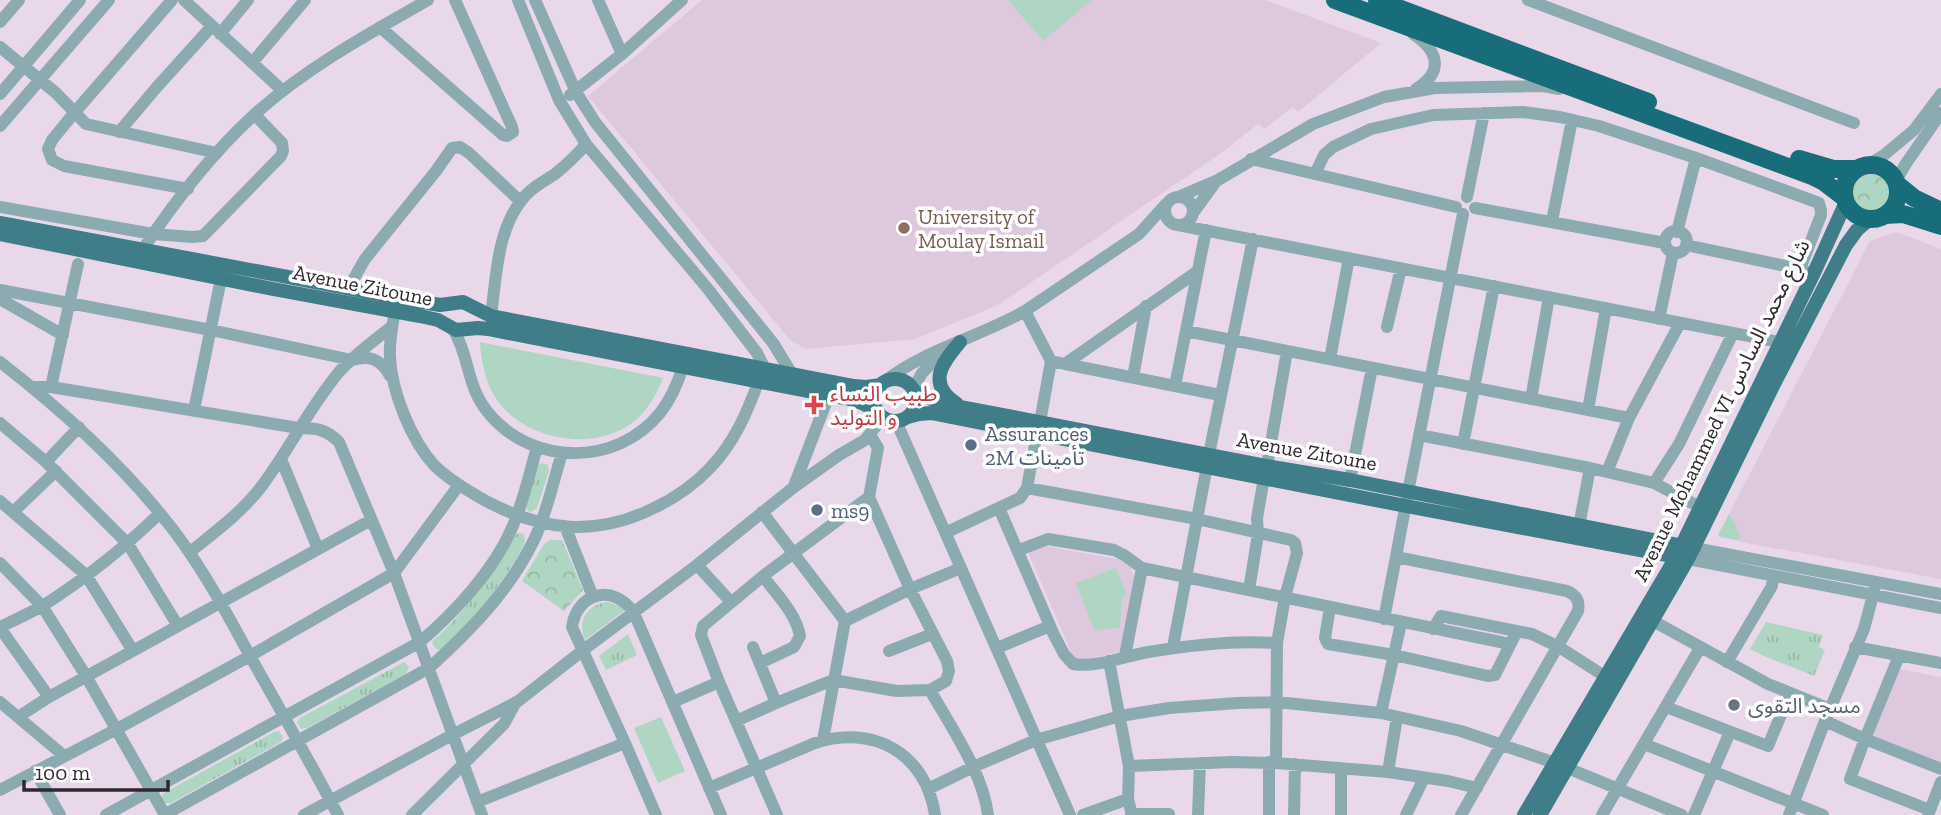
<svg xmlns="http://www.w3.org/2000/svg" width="1941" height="815" font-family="'Zilla Slab','Noto Sans Arabic',serif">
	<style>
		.built { fill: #dec8de }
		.grass { fill: url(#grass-tufts) }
		.forest { fill: url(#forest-crowns) }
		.garden { fill: #afd6c2 }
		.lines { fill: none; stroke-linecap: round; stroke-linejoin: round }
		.minor { stroke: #8babb0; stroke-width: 12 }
		.major { stroke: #3f7e88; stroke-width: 14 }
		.highway { stroke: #176e7a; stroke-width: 18 }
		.education-dot { fill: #8d6e63; stroke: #fff; stroke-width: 2.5 }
		.health-dot { fill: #e0444e; stroke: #fff; stroke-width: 2.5 }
		.service-dot { fill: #5c6f8a; stroke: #fff; stroke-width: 2.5 }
		.worship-dot { fill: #6b7280; stroke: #fff; stroke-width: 2.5 }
		.labels { text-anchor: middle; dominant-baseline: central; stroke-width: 7; stroke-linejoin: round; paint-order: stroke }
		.education-label { font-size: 21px; fill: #785e54; stroke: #fff; text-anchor: start }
		.street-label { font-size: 21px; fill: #2e282f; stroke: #fff }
		.health-label { font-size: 21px; fill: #be3a42; stroke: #fff; text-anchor: start }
		.service-label { font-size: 21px; fill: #4e5e75; stroke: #fff; text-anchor: start }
		.worship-label { font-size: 21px; fill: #5b616d; stroke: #fff; text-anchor: start }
	</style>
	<defs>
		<pattern id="grass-tufts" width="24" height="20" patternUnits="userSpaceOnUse" patternTransform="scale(1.75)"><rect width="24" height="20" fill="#afd6c2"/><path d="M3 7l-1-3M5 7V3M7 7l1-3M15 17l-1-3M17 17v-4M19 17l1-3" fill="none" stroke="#97b8a7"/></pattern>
		<pattern id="forest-crowns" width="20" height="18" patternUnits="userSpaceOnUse" patternTransform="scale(1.75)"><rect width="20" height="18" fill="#afd6c2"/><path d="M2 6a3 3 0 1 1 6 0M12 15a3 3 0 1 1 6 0" fill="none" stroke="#97b8a7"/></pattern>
	</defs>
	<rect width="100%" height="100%" fill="#e9d8e9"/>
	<path class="built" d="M702,0h563l116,43 -83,69 -5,-5 -29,22 -6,-5 -34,27 -226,154 -83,34 -109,10 -16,-9 -202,-244z
		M1896,232l45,17v330l-200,-37 -6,-20 -6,-8 141,-273z
		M1045,546l83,15 7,18 -14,73 -46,9 -47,-109z
		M1900,669l41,8v86l-68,-27z"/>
	<path class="grass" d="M542,463l6,2 1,6 -12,37 -6,4 -3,-1 -3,-5 13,-41z
		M519,533l5,1c0,2 1,4 1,6 -1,16 -68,103 -84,109 -2,1 -3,0 -5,0l-4,-6 2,-3c34,-31 58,-67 81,-105z
		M607,602l12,4 6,4 -40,30c-8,-19 2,-35 22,-38z
		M1766,622l57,13 -4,12 6,3 -11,26 -50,-20 -14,-7z
		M628,634l9,21 -31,15 -7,-14z
		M404,662l5,5 -3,7 -99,54 -6,1 -4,-7 3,-4z
		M279,731l4,6 -2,5 -110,61h-7l-3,-5 3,-5 110,-61z"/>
	<path class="forest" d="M1851 194a20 20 0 1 1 40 0a20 20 0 1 1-40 0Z
		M550,540h12l21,50 -19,21 -42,-30 22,-37z"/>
	<path class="garden" d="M1008,0h84l-49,41z
		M480,342l183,36c-6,15 -14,30 -26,41 -42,37 -121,21 -146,-29 -7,-15 -10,-32 -11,-48z
		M1729,514l6,8 6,19 -21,-4 -2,-2z
		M1116,568l11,27 -5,2 -2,31 -26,2 -18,-47z
		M661,717l24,54 -27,12 -24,-55z"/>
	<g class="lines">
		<path class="minor" d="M172,0l-97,112 -23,28 -4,9 4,11 12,6 124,23
			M184,0l99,91
			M518,0l41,100 27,44 122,145 49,64 8,16
			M535,0l41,92 19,30 178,221 19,31
			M598,0l24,54
			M1528,0l326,123
			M0,22l19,-22
			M380,27l123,108 4,1 6,-4 -1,-5 -57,-127
			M220,34l28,-34
			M1413,34c26,17 31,38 3,55
			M0,47l56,46 30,31 131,29
			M252,63l53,-63
			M0,94l80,-94
			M570,95l52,-41 60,-54
			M0,126l109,-126
			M119,132l37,-44 56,-62
			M1251,159l205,48
			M1868,165l16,-10 30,-25 27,-36
			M1315,174l9,-19 9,-8 38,-18 62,-14 90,-3 37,5 39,9 97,32 123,45 2,8v4l-21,54
			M1896,181l9,-16 36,-52
			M1165 211a14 14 0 1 1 28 0a14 14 0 1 1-28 0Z
			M1178,197l40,-17 95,-56 71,-27 51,-9 108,-2 16,3
			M1467,197l17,-84
			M0,207l153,27 39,3 11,-1 78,-80 2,-5 -1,-8 -27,-28
			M1475,208l190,35
			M1193,213l22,-30
			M1552,221l20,-101
			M1178,225l602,117
			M1665 242a11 11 0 1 1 22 0a11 11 0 1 1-22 0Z
			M1677,232l19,-74
			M1686,245l114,24 7,3
			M143,249c32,-48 69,-96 112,-135 51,-46 113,-80 173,-114
			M348,289l17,-30 71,-88 16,-23 8,-1 9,6 51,48
			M0,290l211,40 141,30c18,-5 29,-1 38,16
			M0,299l63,36
			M395,311c-3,15 -6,31 -5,47 2,34 21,82 44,107 15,15 34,26 52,36 57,30 110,36 168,7 21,-10 40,-23 56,-40 24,-25 37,-55 49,-88
			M1025,311l26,50 -11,61
			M491,316c5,-37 6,-85 30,-115 8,-12 22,-19 34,-27 11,-9 22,-19 31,-30
			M1659,319l14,-66
			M1387,327l14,-59
			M453,329c18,29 12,58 38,87 44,50 126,50 169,-3 11,-14 18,-30 23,-47
			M1186,331l443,87
			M1330,359l19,-101
			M1051,361l14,3 133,-93
			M0,362c58,45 112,93 159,150 37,44 64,94 91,144 30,53 60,106 88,159
			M1065,364l155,31
			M1133,377l13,-71
			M885,381c41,-32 95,-44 140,-70l114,-77 27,-30
			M1175,386l31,-156
			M33,387h18l247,41c18,0 28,1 41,14l55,131 88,242
			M51,387l27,-123
			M913,389l9,-16 22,-21
			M1531,399l18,-102
			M194,410l27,-131
			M1588,410l18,-102
			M896,421l174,394
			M0,423l46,39 82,82 50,82
			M1419,435l171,33 64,15 46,24
			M1463,444l31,-158
			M1209,454l44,-215
			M281,459l37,90
			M46,462l33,-35
			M1267,466l20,-115
			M1607,472l22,-54 51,-95
			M1350,480l22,-112
			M1654,483l25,-39 54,-111
			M794,486l35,-91
			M1027,488l10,-55
			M0,501l86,74 47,76
			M999,508l55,127 10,19 9,10c22,4 53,-8 75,-12 42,-7 86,-12 129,-9
			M13,512l43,-41
			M762,512l83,109 -22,119
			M565,526l28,71
			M1579,526l11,-58
			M947,532l73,-34 7,-10 170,31 94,21 4,3 2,10 -12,44 -8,46 -1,120
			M1694,548l247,46
			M1019,550l29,-11 66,11 10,5 18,13 368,76
			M190,552c25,-20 51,-39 71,-65 28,-37 48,-79 78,-115 15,-17 35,-31 53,-46
			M1688,559l253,49
			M0,563l42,43 44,70 79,139
			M697,565l34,37
			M1249,590l9,-56 -1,-16 7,-40
			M1330,607l-5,31 3,6 66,11 94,21 7,-1 22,-44
			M1384,619l12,-62
			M845,621l65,-32 51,-21
			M1653,621l115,63 62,25
			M0,627c15,-7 30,-14 44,-22 42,-27 81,-58 116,-92
			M0,628l49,69
			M1433,629l8,-13 91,18 27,13 47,30
			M753,647l23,56
			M1173,647l34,-181
			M1855,647l86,16
			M997,648l53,-22
			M889,651l43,-17
			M1125,656l17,-88
			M1899,656l-34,83 76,30
			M1109,661l20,105 -1,33 4,16
			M1727,662l45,-76 1,-10
			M760,663l34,-16 6,-11c-4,-23 -24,-42 -37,-60
			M930,690c21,37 53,83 58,125
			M0,702l63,53
			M673,702l46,-20
			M1666,707l102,39 22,-53
			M1381,713l20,-90
			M1828,714l36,-85 11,-42
			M18,717l31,-20 322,-177
			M736,721l40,-18 57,-23 64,11 33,-1 16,-9 3,-10 -2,-10 -37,-72 -41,-92 9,-49 -8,-13
			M1644,744l179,71
			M1129,766l103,-4 44,1 112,9 60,9 29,7
			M35,771l25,44
			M1388,772l9,-55
			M709,788l106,-45c58,-19 111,10 120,72
			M928,789l45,-22 63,-27 84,-24 49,-8 69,-5 39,-1 104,11 80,18 94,32 127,52
			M0,790l117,-61 133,-73 144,-83 65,-88
			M477,802l148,-59
			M1131,814h38
			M106,815l314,-173c34,-29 73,-71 91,-112 12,-26 18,-55 26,-83
			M164,815l265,-147c42,-38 80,-77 105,-128 13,-27 19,-58 28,-87
			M304,815l148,-80 65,-33 65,-51 115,-86 97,-78 45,-32 26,-15 18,-23
			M412,815l92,-91 12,-22
			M656,815l-31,-72 -53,-116c5,-35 42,-44 62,-14l87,202
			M777,815l-58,-133 -15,-39 -3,-8 2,-9 60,-50 106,-79
			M1083,815l45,-16
			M1198,815l2,-52
			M1269,815v-53
			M1294,815l1,-51
			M1341,815v-47
			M1406,815l18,-37
			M1461,815l117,-204c2,-10 -2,-16 -11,-20l-171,-34 12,-65 55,-278
			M1602,815l98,-167
			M1694,815l36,-83
			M1789,815l36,-94 40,18 -15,40 80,31
			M1928,815l13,-33"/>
		<path class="major" d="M0,223l416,78 24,4 23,-3 28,14 363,70 12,1 15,-2
			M0,234l273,55 147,27 18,4 18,10 22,-2 10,1 366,71 10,4 15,9
			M874 400a21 21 0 1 1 42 0a21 21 0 1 1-42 0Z
			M914,392l17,7 30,8 306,59 83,14 344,68
			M957,404c-31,-20 -15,-41 3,-62
			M908,417l11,-3 12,-1 475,93 282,53
			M1524,815l152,-258 137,-282 33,-73
			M1540,815l148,-256 85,-173 73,-141 11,-15 13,-11"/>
		<path class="highway" d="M1335,0l477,176 12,6 21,16
			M1377,0l271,102
			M1799,159l34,10h23
			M1844 192a27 27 0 1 1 54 0a27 27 0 1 1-54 0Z
			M1898,185l16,13 27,13
			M1885,215l18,-1 38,12"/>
	</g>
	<circle class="education-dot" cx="904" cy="228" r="7"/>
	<path class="health-dot" d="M810.5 394.5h7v7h7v7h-7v7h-7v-7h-7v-7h7z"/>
	<g class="service-dot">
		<circle cx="971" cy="445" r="7"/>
		<circle cx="817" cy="510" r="7"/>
	</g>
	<circle class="worship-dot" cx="1734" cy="705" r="7"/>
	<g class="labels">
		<g class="education-label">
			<text x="918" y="216">University of<tspan x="918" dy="24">Moulay Ismail</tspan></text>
		</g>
		<g class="street-label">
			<text transform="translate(363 285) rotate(11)">Avenue Zitoune</text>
			<text transform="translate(1721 410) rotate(-64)">Avenue Mohammed VI شارع محمد السادس</text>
			<text transform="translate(1307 451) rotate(10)">Avenue Zitoune</text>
		</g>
		<g class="health-label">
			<text x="830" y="393">طبيب النساء<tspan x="830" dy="24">و التوليد</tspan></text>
		</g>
		<g class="service-label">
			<text x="985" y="433">Assurances<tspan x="985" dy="24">2M تأمينات</tspan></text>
			<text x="831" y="510">ms9</text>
		</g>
		<g class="worship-label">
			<text x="1748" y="705">مسجد التقوى</text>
		</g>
	</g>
	<path d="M24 780v10h144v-10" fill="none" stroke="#2e282f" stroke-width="3.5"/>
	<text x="35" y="780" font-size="21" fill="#2e282f" stroke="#ffffff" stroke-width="5" paint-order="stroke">100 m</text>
</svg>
